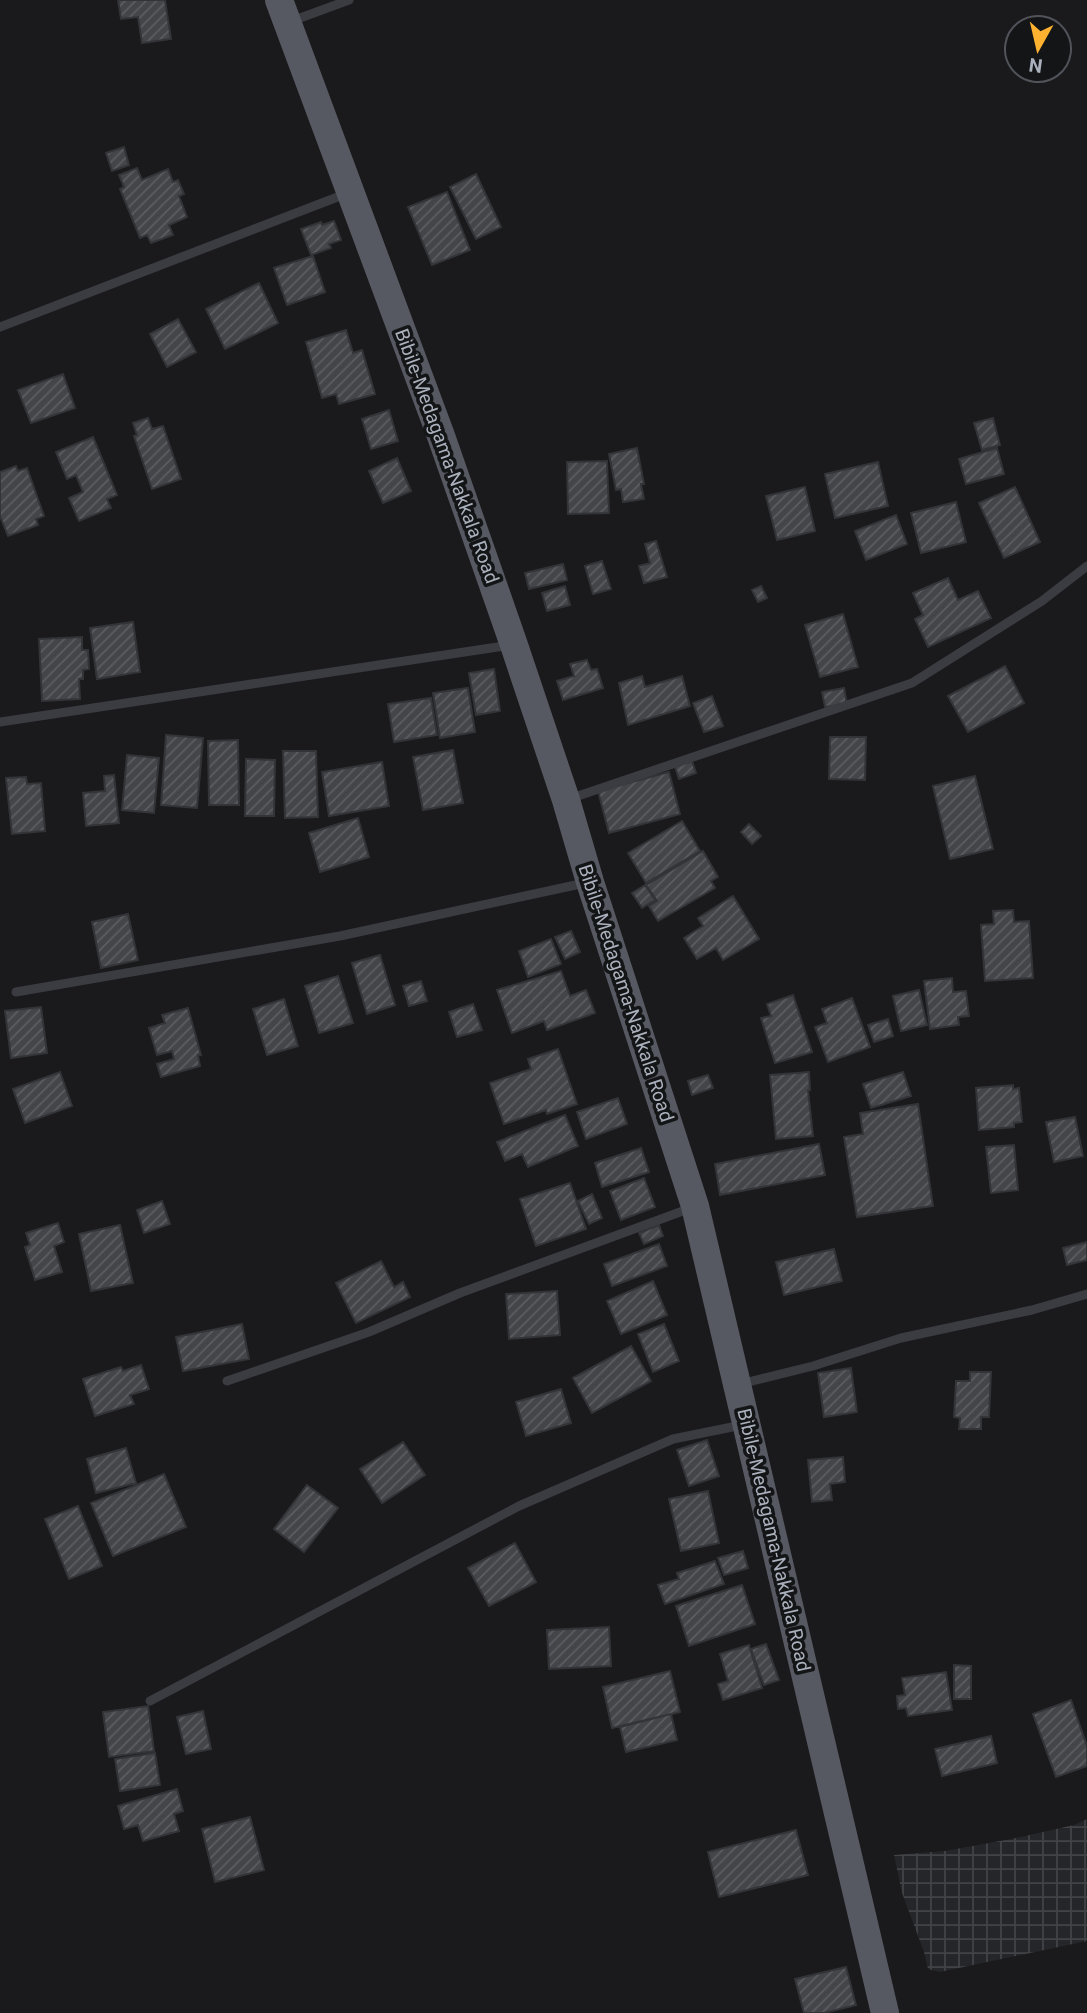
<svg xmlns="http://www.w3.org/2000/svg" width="1087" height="2013" font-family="Roboto,sans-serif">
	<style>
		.industrial { fill: url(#industrial-grid) }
		.building { fill: url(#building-hatch); stroke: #333438; stroke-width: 2 }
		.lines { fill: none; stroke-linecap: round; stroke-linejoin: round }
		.service { stroke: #3a3c41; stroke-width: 9 }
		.primary { stroke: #565961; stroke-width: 28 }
		.labels { text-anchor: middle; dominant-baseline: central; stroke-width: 7; stroke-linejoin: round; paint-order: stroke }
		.street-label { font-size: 19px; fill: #abb1bc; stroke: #141517 }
	</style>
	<defs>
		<pattern id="industrial-grid" width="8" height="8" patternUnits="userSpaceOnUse" patternTransform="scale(1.75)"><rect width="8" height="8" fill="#252629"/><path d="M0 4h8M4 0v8" fill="none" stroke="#424346"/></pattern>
		<pattern id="building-hatch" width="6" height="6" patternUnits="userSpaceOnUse" patternTransform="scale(1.75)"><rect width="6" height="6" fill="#434549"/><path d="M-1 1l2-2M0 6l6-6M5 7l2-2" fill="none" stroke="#5b5d61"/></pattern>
	</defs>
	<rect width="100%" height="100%" fill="#1a1a1c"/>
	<path class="industrial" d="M1087,1819v122l-147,31 -12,-3 -4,-17 -22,-59 -8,-38 51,-4 66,-12 63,-14z"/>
	<path class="building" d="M118,0h47l6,39 -29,4 -4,-26 -17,2z
		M124,147l5,18 -17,6 -6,-18z
		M137,168l5,12 26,-11 5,13 5,-2 6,14 -5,2 8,21 -18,8 4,10 -22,8 -4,-8 -7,3 -20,-49 4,-2 -5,-12z
		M476,174l25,53 -25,12 -26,-52z
		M447,192l23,58 -38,15 -24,-58z
		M334,221l7,19 -12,4 2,4 -20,7 -10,-26 20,-7 1,3z
		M313,256l12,36 -38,13 -13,-37z
		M259,283l19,40 -53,26 -19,-40z
		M178,319l18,33 -29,15 -17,-33z
		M346,330l7,23 9,-3 13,44 -36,10 -3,-10 -14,4 -16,-56z
		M63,374l12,34 -44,15 -13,-33z
		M389,410l9,31 -27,8 -9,-30z
		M148,418l4,11 11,-3 18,53 -29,10 -18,-53 3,-1 -4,-12z
		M993,418l7,27 -18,5 -8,-27z
		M93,437l24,58 -10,4 4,9 -32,13 -10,-23 14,-6 -7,-17 -9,4 -11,-27z
		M637,448l7,36h-3l3,15 -21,3 -2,-13 -5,1 -7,-36z
		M997,448l7,26 -38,10 -7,-25z
		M397,458l14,33 -28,12 -14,-32z
		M607,461l2,52 -41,1 -1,-52z
		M878,462l10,44 -53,12 -10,-44z
		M16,466l2,5 9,-3 17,48 -8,3 2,6 -30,11 -8,-20v-44z
		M805,487l10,44 -38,9 -11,-44z
		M1015,487l25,55 -36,16 -25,-55z
		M956,502l10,40 -45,11 -10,-40z
		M896,515l11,29 -41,16 -11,-29z
		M656,541l11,36 -23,6 -5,-17 11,-3 -5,-19z
		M602,561l9,28 -18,5 -8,-28z
		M563,564l4,16 -38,9 -4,-16z
		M948,578l10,22 20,-9 13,27 -63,29 -13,-28 8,-4 -10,-22z
		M565,586l5,19 -23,6 -5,-18z
		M761,586l6,12 -9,4 -6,-12z
		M843,614l15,53 -38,10 -15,-52z
		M133,622l7,50 -43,7 -7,-51z
		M82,637v13h6l1,19 -6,1v9h-4l1,20 -38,2 -3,-62z
		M587,660l4,10 6,-1 6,19 -40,12 -6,-19 17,-5 -4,-12z
		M1005,666l19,37 -56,29 -20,-36z
		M494,669l6,42 -24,4 -7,-42z
		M642,676l3,11 37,-11 8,30 -62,19 -9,-42z
		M468,688l7,44 -35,6 -7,-45z
		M844,688l3,16 -22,3 -3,-15z
		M712,696l11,30 -19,6 -11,-29z
		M431,698l6,37 -43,7 -6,-38z
		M166,735l37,3 -6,70 -36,-3z
		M830,737h36l-1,43 -36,-1z
		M238,740l1,65h-30l-1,-64z
		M453,750l10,53 -40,7 -10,-53z
		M283,751h33l2,66 -33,1z
		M127,755l32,3 -5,55 -32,-3z
		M246,759l29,1 -1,56h-29z
		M692,761l4,12 -17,6 -4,-12z
		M382,762l7,44 -60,10 -7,-44z
		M669,772l11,42 -71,19 -11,-42z
		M114,775l5,48 -33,3 -3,-33 22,-2 -1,-15z
		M975,776l18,73 -43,10 -17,-73z
		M26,777l1,7 14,-1 4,48 -33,3 -6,-56z
		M358,818l11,39 -49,15 -11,-39z
		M682,821l18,30 -54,32 -18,-30z
		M749,824l12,12 -9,8 -11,-12z
		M703,851l15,26 -7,4 4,7 -57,33 -9,-15 8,-5 -11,-16z
		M645,885l10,15 -13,8 -10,-15z
		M733,896l26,43 -36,21 -7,-12 -19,11 -13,-21 19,-12 -5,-8z
		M1013,910l1,12 15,-1 4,57 -48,3 -4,-56 13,-1 -1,-13z
		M128,914l10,46 -37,8 -9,-46z
		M571,931l9,21 -15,7 -10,-22z
		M551,939l10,25 -33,13 -9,-26z
		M380,955l15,50 -28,9 -15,-51z
		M561,971l9,25 16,-6 9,23 -48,17 -3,-9 -32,12 -15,-43z
		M338,976l15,47 -34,10 -14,-47z
		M952,978l1,14 13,-1 3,25 -11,1 1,8 -29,4 -6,-48z
		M421,981l6,20 -18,5 -6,-20z
		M919,990l8,35 -26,6 -8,-35z
		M793,995l19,57 -37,11 -14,-45 10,-2 -4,-12z
		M852,998l18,49 -42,15 -13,-35 12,-4 -5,-14z
		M284,999l14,47 -31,9 -14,-46z
		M473,1004l9,26 -25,7 -8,-25z
		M41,1007l6,46 -36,5 -6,-47z
		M188,1008l13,47h-3l2,11 -39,11 -4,-13 17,-5 -2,-8 -15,4 -8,-27 16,-5 -3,-8z
		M888,1019l5,17 -19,6 -6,-17z
		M558,1049l19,55 -30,10 -1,-4 -42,14 -14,-41 41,-14 -3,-10z
		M60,1072l12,34 -47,17 -12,-34z
		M809,1072l1,18h-2l5,46 -37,3 -6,-64z
		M903,1072l8,24 -40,12 -8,-24z
		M708,1075l5,13 -21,7 -4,-14z
		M1013,1085v4l6,-1 3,34 -8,1v4l-35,3 -3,-42z
		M618,1098l9,26 -41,15 -9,-27z
		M918,1104l15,102 -76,11 -13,-80 19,-3 -3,-21z
		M565,1115l13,31 -50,21 -6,-13 -17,7 -8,-19z
		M1075,1117l8,39 -29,6 -8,-40z
		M819,1144l6,31 -105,20 -5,-31z
		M1014,1145l4,45 -27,3 -5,-46z
		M641,1148l8,24 -47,15 -7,-24z
		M644,1178l11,29 -34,13 -11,-29z
		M570,1183l16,46 -50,17 -16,-47z
		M592,1194l10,24 -13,6 -11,-23z
		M162,1201l8,23 -26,9 -7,-23z
		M58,1223l6,19 -10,4 8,26 -27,8 -10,-33 5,-2 -4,-12z
		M120,1225l13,58 -42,8 -12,-57z
		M659,1225l4,11 -19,8 -5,-11z
		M1087,1242v18l-20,5 -4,-17z
		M659,1244l8,22 -55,20 -8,-22z
		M834,1249l8,32 -58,14 -8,-33z
		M381,1261l13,26 9,-5 7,15 -54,26 -20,-40z
		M653,1281l14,34 -46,19 -14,-33z
		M557,1291l3,44 -51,4 -3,-45z
		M242,1324l7,35 -66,12 -7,-34z
		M664,1324l15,37 -26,11 -15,-38z
		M631,1346l20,35 -59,32 -19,-35z
		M141,1365l8,24 -19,6 4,9 -39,12 -12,-37 38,-12 2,4z
		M851,1368l6,44 -33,5 -6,-44z
		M970,1372h21l-2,45h-8v12h-22l1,-11 -6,-1 2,-36h14z
		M561,1389l10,34 -45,13 -10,-34z
		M707,1440l12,36 -30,10 -12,-36z
		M403,1442l22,33 -43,28 -22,-34z
		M126,1448l10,35 -40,10 -9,-34z
		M843,1457l2,25 -15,2 2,16 -20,2 -4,-42z
		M164,1474l22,53 -73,29 -22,-53z
		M307,1485l31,23 -34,44 -30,-23z
		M708,1491l11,52 -38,8 -12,-52z
		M78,1506l24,60 -33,13 -24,-60z
		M515,1543l21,39 -47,24 -21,-38z
		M743,1551l5,17 -24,7 -6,-17z
		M715,1561l9,23 -59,20 -7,-19 21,-6 -2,-6z
		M742,1585l13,39 -66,22 -13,-40z
		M609,1627l2,39 -62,3 -2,-39z
		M766,1644l13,36 -15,5 -13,-36z
		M749,1645l13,43 -39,12 -5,-16 10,-3 -8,-27z
		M954,1665l17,1v33h-17z
		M670,1671l10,41 -68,16 -9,-41z
		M946,1672l6,38 -44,6 -2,-8 -8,1 -1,-13 8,-1 -3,-17z
		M1071,1700l16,46v20l-31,11 -23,-63z
		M148,1706l6,45 -45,6 -6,-45z
		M203,1711l8,38 -25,5 -9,-37z
		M671,1714l6,26 -51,12 -6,-25z
		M991,1736l6,27 -55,13 -7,-27z
		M155,1753l5,32 -40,6 -5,-32z
		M177,1789l6,22 -9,3 5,17 -36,10 -5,-16 -14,4 -6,-23z
		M250,1817l14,53 -49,12 -13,-53z
		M796,1830l12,45 -89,22 -11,-45z
		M846,1967l10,38 -32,8h-20l-9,-34z"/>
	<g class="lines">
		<path class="service" d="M292,21l57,-21
			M0,327l348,-134
			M0,722l511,-77
			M569,799l343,-116 130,-82 45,-35
			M16,992l324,-56 245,-53
			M227,1381l142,-49 91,-39 231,-85
			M740,1384l73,-18 88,-28 131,-28 55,-16
			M150,1701l369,-195 154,-67 69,-14"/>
		<path class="primary" d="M279,0l162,436 73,209 52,155 24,82 105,324 190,807"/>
	</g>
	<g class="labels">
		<g class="street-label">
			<text transform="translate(447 456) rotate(70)">Bibile-Medagama-Nakkala Road</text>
			<text transform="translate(626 993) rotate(72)">Bibile-Medagama-Nakkala Road</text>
			<text transform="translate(774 1540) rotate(77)">Bibile-Medagama-Nakkala Road</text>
		</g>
	</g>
	<g transform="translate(1038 49) rotate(188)"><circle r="33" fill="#141517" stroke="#505359" stroke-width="2"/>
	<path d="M0-5L12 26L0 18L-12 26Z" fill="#feb22f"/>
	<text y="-10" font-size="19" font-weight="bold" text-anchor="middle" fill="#abb1bc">N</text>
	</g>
</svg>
